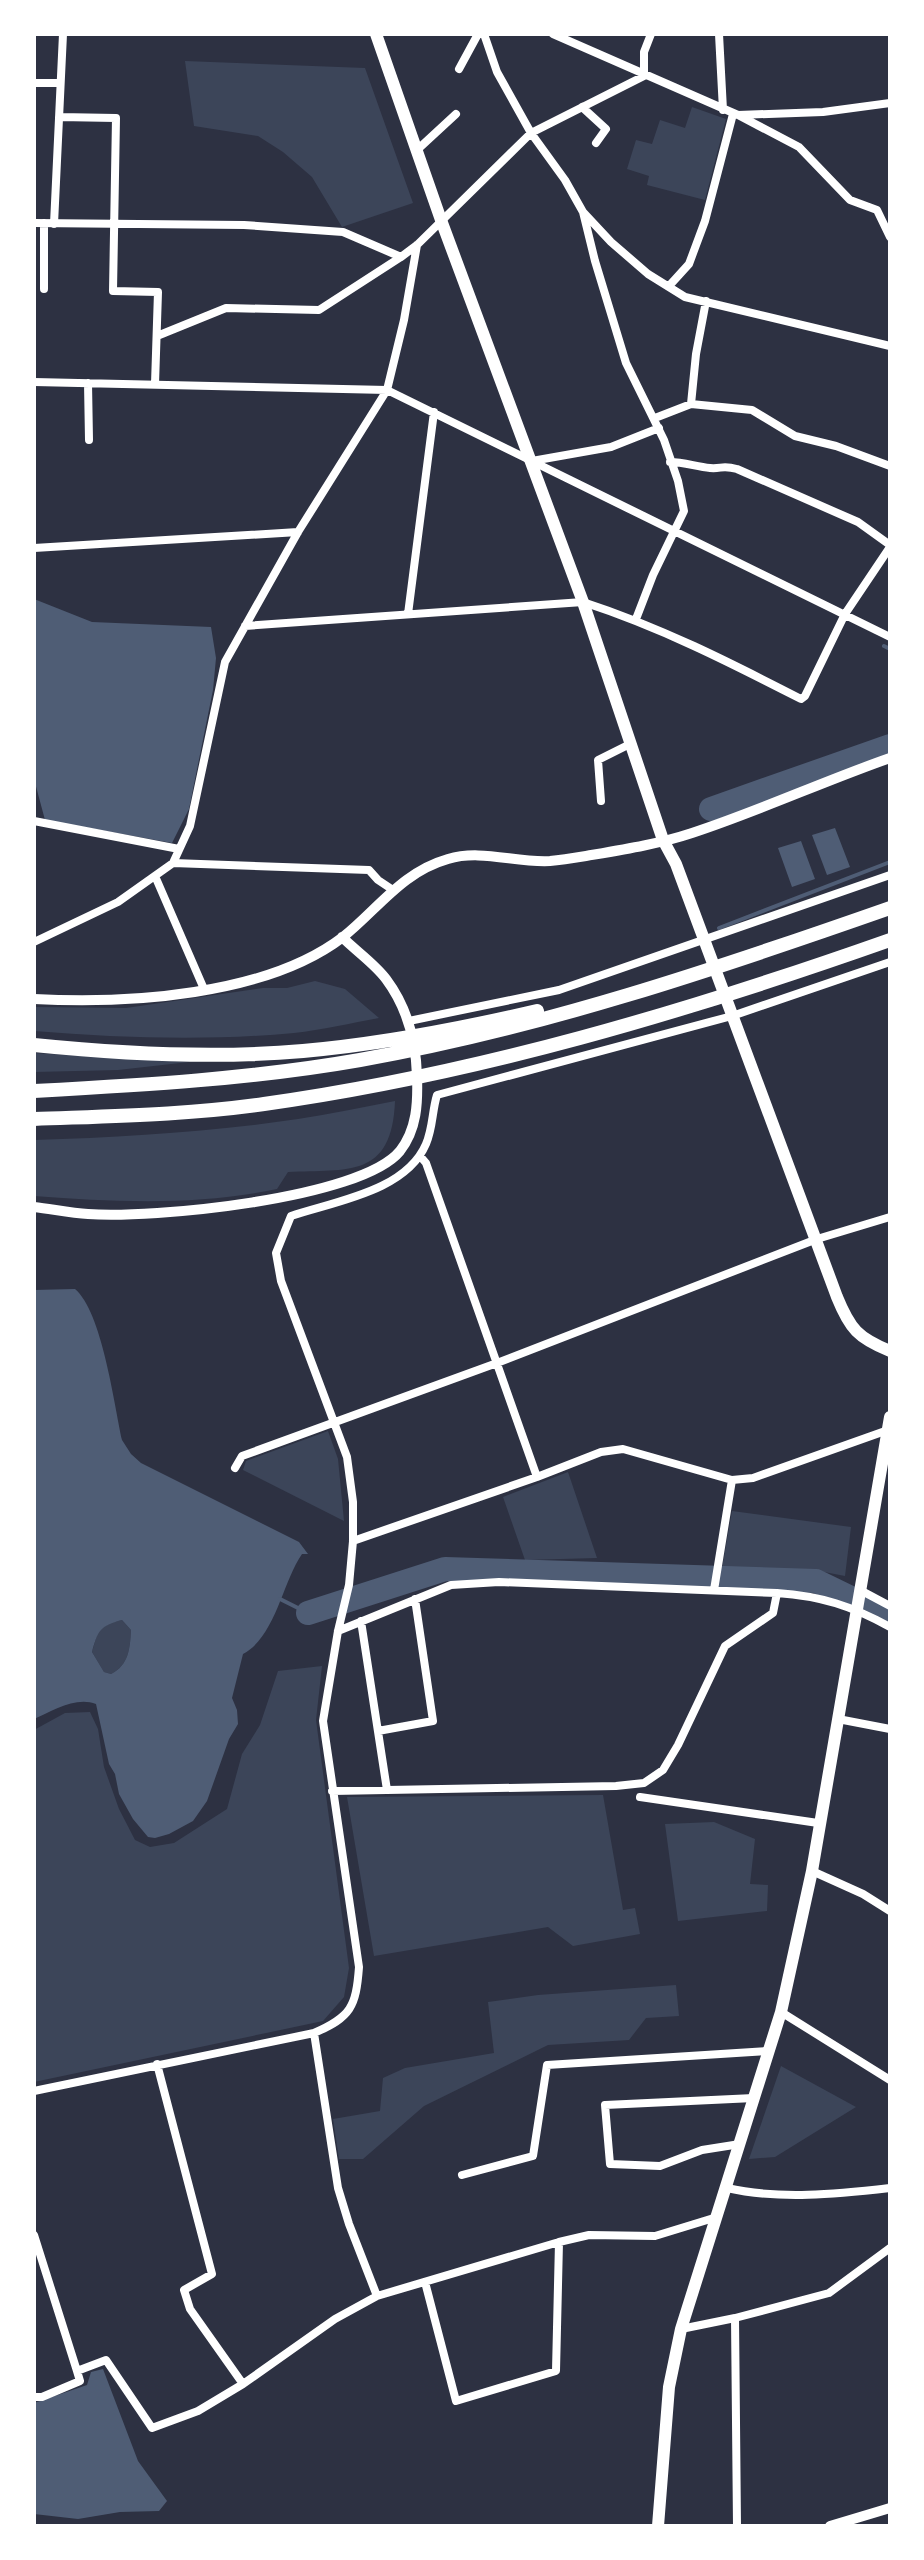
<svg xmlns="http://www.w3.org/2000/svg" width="924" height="2560" font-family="Barlow,sans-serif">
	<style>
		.green { fill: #3c4559 }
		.water { fill: #4f5d75; fill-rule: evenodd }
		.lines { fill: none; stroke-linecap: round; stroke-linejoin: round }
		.stream { stroke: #4f5d75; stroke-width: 4 }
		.river { stroke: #4f5d75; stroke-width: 24 }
		.minor { stroke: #fff; stroke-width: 8 }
		.tertiary { stroke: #fff; stroke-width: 10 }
		.primary { stroke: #fff; stroke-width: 12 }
		.motorway { stroke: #fff; stroke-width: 14 }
	</style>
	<rect width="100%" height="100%" fill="#2d3142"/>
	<path class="green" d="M185,61l180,7 48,135 -71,24 -30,-50 -29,-25 -25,-16 -64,-10z
		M692,107l34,12 -21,81 -58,-15 2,-9 -22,-7 9,-29 16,4 8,-24 25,8z
		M315,981l30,8 34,29c-28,5 -57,12 -85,15 -87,8 -173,5 -260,-2v-24l92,1 137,-20h24z
		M34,1053l155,9 -71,8 -84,2z
		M395,1101c-3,78 -47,68 -107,71l-11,17c-79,17 -162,13 -243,7v-56c88,-3 177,-8 264,-21 32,-5 65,-12 97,-18z
		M328,1431l10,28 6,62 -101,-51 3,-9z
		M568,1472l29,86 -72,2 -22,-63z
		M732,1511l119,16 -6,49 -26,-5 -97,-3z
		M122,1620l9,10c-1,18 -2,35 -20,44l-7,-2 -12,-20 6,-21 12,-8z
		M322,1666l-6,54 33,248 -5,29 -21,24 -289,61v-352l31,-17 25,-1 8,17 6,38 15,42 16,31 15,7 24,-4 53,-34 15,-55 18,-29 18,-54z
		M603,1795l20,115 12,-2 5,26 -67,12 -25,-19 -174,29 -27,-159z
		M714,1822l41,17 -5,45 18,1 -1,26 -89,10 -13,-97z
		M676,1985l3,31 -33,2 -17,22 -81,5 -124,61 -61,53h-24l-6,-40 47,-8 3,-33 22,-10 89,-15 -6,-51 50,-7z
		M781,2066l75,41 -81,50 -26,2z"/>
	<path class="water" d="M34,599l58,23 119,5 5,31 -3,32 -24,119 -17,34 -127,-23 -11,-41z
		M835,828l15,39 -23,8 -15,-40z
		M801,841l14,38 -23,8 -14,-39z
		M75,1289c27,23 39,114 47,151l9,14 10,9 158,79 9,12h-6c-20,29 -26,82 -59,100l-11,44 5,12 1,14 -9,15 -22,62 -14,20 -24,13 -14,4 -7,-1 -15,-18 -14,-25 -4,-20 -6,-10 -13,-60c-20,-8 -44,7 -62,15v-429zM122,1620l9,10c-1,18 -2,35 -20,44l-7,-2 -12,-20c6,-22 8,-26 30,-32z
		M103,2369l35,92 29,40 -8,10 -39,1 -42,7 -44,-5v-111l53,-18 4,-13z"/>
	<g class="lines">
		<path class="stream" d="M884,646l6,3
			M719,928l171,-66
			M280,1599l28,14"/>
		<path class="river" d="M711,809l179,-63
			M308,1613l137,-44 371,12 74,36"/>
		<path class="minor" d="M484,34l13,38 34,61 34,47 18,32 28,30 37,32 37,23 205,49
			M553,34l185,81 61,32 51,53 27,10 13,27
			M719,34l4,76
			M459,69l19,-35
			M34,83h26
			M582,107l24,22 -10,14
			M738,115l85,-3 67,-9
			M59,117l57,1 -3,173 45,1 -3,92
			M417,150l39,-36
			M583,212l12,49 31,102 38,77 14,41 6,30 -31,64 -17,44
			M34,223l210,2 99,7 58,25 16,-12 114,-112 113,-57v-24l7,-18
			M44,223v66
			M54,224l9,-190
			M669,286l20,-22 16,-43 28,-107
			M157,336l69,-28 93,2 82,-53
			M34,382l353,8 503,247
			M88,383l1,57
			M691,404l5,-50 10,-53
			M655,418l36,-14 61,6 43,26 41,10 54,20
			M532,461l79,-14 48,-19
			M670,462c14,0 27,5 40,6 12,1 12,-3 27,1l121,53 32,23
			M34,548l264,-16
			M408,614l26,-202
			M245,626l338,-24c77,25 146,60 218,97l4,-3 40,-82 45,-67
			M601,801l-3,-41 32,-16
			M34,821l145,28
			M173,863l196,7 9,10 15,10
			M155,876l49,113
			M34,942l84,-40 55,-39 17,-37 35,-164 73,-130 89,-142 17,-70 13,-75
			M409,1021l150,-31 331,-115
			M420,1156l6,7 111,314
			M235,1468l7,-12 255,-93 320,-124 73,-22
			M353,1541l184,-64 64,-25 22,-3 109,31 21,-2 135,-48
			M714,1590l18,-110
			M860,1590l30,16
			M361,1621l26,169
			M338,1631l113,-46 48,-3 278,11
			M838,1719l52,10
			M378,1731l55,-10 -18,-122
			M332,1791l284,-5 28,-3 19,-13 15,-25 47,-99 48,-33 4,-20c44,3 75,13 113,34
			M640,1797l178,26
			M812,1871l51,23 27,17
			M781,2012l109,68
			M314,2033l24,155 11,36 28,72
			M157,2064l55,210 -28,16 6,19 53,75
			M34,2091l280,-58c37,-16 42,-26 45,-66l-36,-246 15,-90 11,-46 4,-44v-39l-6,-45 -66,-176 -5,-28 15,-37c45,-15 115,-25 135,-72 7,-16 6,-33 11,-49l295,-79 158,-54
			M740,2144l-38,6 -42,16 -50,-2 -5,-59 149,-7
			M462,2175l71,-19 14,-91 221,-14
			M727,2188c52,12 110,6 163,0
			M34,2235l43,136
			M425,2282l31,119 100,-30 3,-129
			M735,2318l2,208
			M681,2329l54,-11 94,-25 61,-45
			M34,2397h8l38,-16 -3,-10 29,-11 46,68 46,-17 45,-27 92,-65 42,-23 182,-54 30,-7 66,1 62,-19"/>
		<path class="tertiary" d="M34,999c93,5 232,-3 309,-62 35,-28 59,-65 105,-78 33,-10 68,4 102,2 12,-1 24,-3 36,-5 35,-6 73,-12 106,-23 67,-22 132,-52 198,-75
			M34,1207c18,2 36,6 54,7 62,5 273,-15 312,-63 17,-22 18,-48 17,-75 -1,-34 -10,-69 -31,-97 -11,-15 -30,-28 -44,-42
			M830,2526l60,-18"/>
		<path class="primary" d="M376,34l65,186 142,382 80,238 13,24 161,433c13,32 21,41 53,54
			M658,2526l11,-139 12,-58 100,-317 31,-141 78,-454"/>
		<path class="motorway" d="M34,1045c89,9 179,14 269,6 79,-7 157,-22 234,-40
			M34,1091c109,-6 218,-12 326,-31 182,-32 356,-91 530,-152
			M34,1119c77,-3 153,-4 230,-15 214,-30 422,-92 626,-164"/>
	</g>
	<rect width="924" height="2560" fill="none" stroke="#ffffff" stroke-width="72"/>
</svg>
